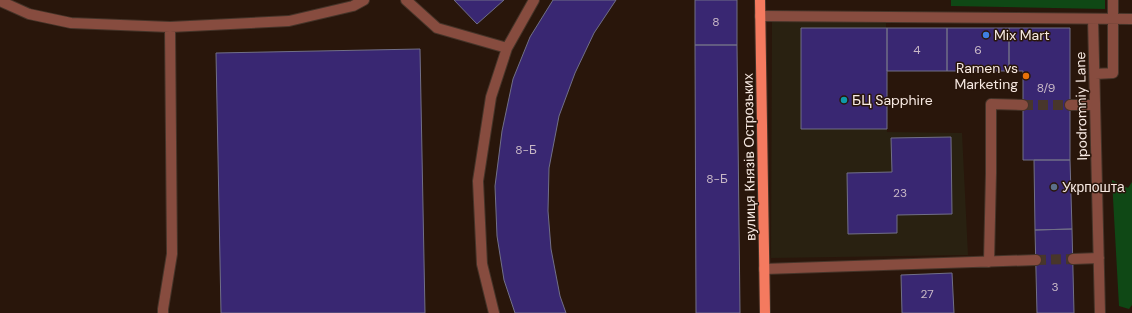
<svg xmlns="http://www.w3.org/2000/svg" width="1132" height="313" font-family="'DM Sans',sans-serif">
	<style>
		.commercial { fill: #292111 }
		.green { fill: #0f4815 }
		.building { fill: #392772; stroke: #716f87 }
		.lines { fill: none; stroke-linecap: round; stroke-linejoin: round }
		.minor-tunnel { stroke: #48362b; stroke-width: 10; stroke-dasharray: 10 5; stroke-linecap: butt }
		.minor-casing { stroke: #463429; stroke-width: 12 }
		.major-casing { stroke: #463429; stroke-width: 12 }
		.minor { stroke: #874c3f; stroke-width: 10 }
		.major { stroke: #f47a5f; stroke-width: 10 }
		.shop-dot { fill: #3f7fe0; stroke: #29160b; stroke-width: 1.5 }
		.food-dot { fill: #e8710a; stroke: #29160b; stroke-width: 1.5 }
		.culture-dot { fill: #0f9aa8; stroke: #29160b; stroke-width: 1.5 }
		.service-dot { fill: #5c6f8a; stroke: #29160b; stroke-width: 1.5 }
		.labels { text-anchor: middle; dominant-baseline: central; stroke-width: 3; stroke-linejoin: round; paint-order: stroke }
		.number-label { font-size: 12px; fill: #c8b8c6 }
		.poi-label { font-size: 14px; fill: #f7e9e2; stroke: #29160b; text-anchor: start }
		.street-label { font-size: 14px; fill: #f7e9e2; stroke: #29160b }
	</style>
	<rect width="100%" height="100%" fill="#29160b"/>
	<path class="commercial" d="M886,20l1,112 75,1 6,122 -197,3 1,-237z"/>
	<path class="green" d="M951,0h154v9l-154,-3z
		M1112,180l16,8 4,-6v123l-3,4 -10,-3z"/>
	<path class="building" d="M454,0h50l-27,24z
		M553,0h63l-22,33 -19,40 -16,43 -10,52 -1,43 3,38 9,47 6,17h-51l-11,-33 -7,-44 -2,-50 7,-55 11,-52 17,-42z
		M695,0h42v45h-42z
		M801,28h86v101h-86z
		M887,28h60v43h-60z
		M947,28h62v43h-62z
		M1009,28h61v132h-47v-89h-14z
		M695,45h42l3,268h-44z
		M420,49l5,264h-204l-5,-260z
		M951,137l1,77 -55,1v18l-49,1 -1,-61 45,-1 -1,-34z
		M1034,160h36l2,69 -37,1z
		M1072,229l2,84h-37l-2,-83z
		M952,273l2,40h-52l-1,-38z"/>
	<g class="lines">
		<path class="minor-tunnel" d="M1023,105h47
			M1036,260l37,-1"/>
		<g class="minor-casing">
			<path id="minor" d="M406,0l31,28 70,20
				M0,1l29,13 42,9 99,4 119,-6 64,-15 11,-6
				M760,16l372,3
				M1093,19l7,294
				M1095,74l18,-1v-73
				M1070,105h25
				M1073,259l26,-1
				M989,262l2,-89v-69l32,1
				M764,269l272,-9
				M163,313v-4l9,-55 -2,-227
				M494,313l-12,-49 -4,-83 13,-84 16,-49 27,-48"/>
		</g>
		<g class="major-casing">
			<path id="major" d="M760,0l5,313"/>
		</g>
		<use href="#minor" class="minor"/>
		<use href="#major" class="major"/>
	</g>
	<circle class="shop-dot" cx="986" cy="35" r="4"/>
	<circle class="food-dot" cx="1026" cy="76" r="4"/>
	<circle class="culture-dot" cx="844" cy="100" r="4"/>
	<circle class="service-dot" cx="1054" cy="187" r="4"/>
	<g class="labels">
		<g class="number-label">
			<text x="716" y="22">8</text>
			<text x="917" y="50">4</text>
			<text x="978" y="50">6</text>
			<text x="1046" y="88">8/9</text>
			<text x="526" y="150">8-Б</text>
			<text x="717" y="179">8-Б</text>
			<text x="900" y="193">23</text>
			<text x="1055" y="287">3</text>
			<text x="927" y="294">27</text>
		</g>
		<g class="poi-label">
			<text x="994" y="35">Mix Mart</text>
			<text x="1018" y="68" text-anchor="end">Ramen vs<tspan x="1018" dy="16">Marketing</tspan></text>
			<text x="852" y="100">БЦ Sapphire</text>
			<text x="1062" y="187">Укрпошта</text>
		</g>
		<g class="street-label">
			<text transform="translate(1081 106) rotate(-91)">Ipodromniy Lane</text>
			<text transform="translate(749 157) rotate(-91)">вулиця Князів Острозьких</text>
		</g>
	</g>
</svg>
